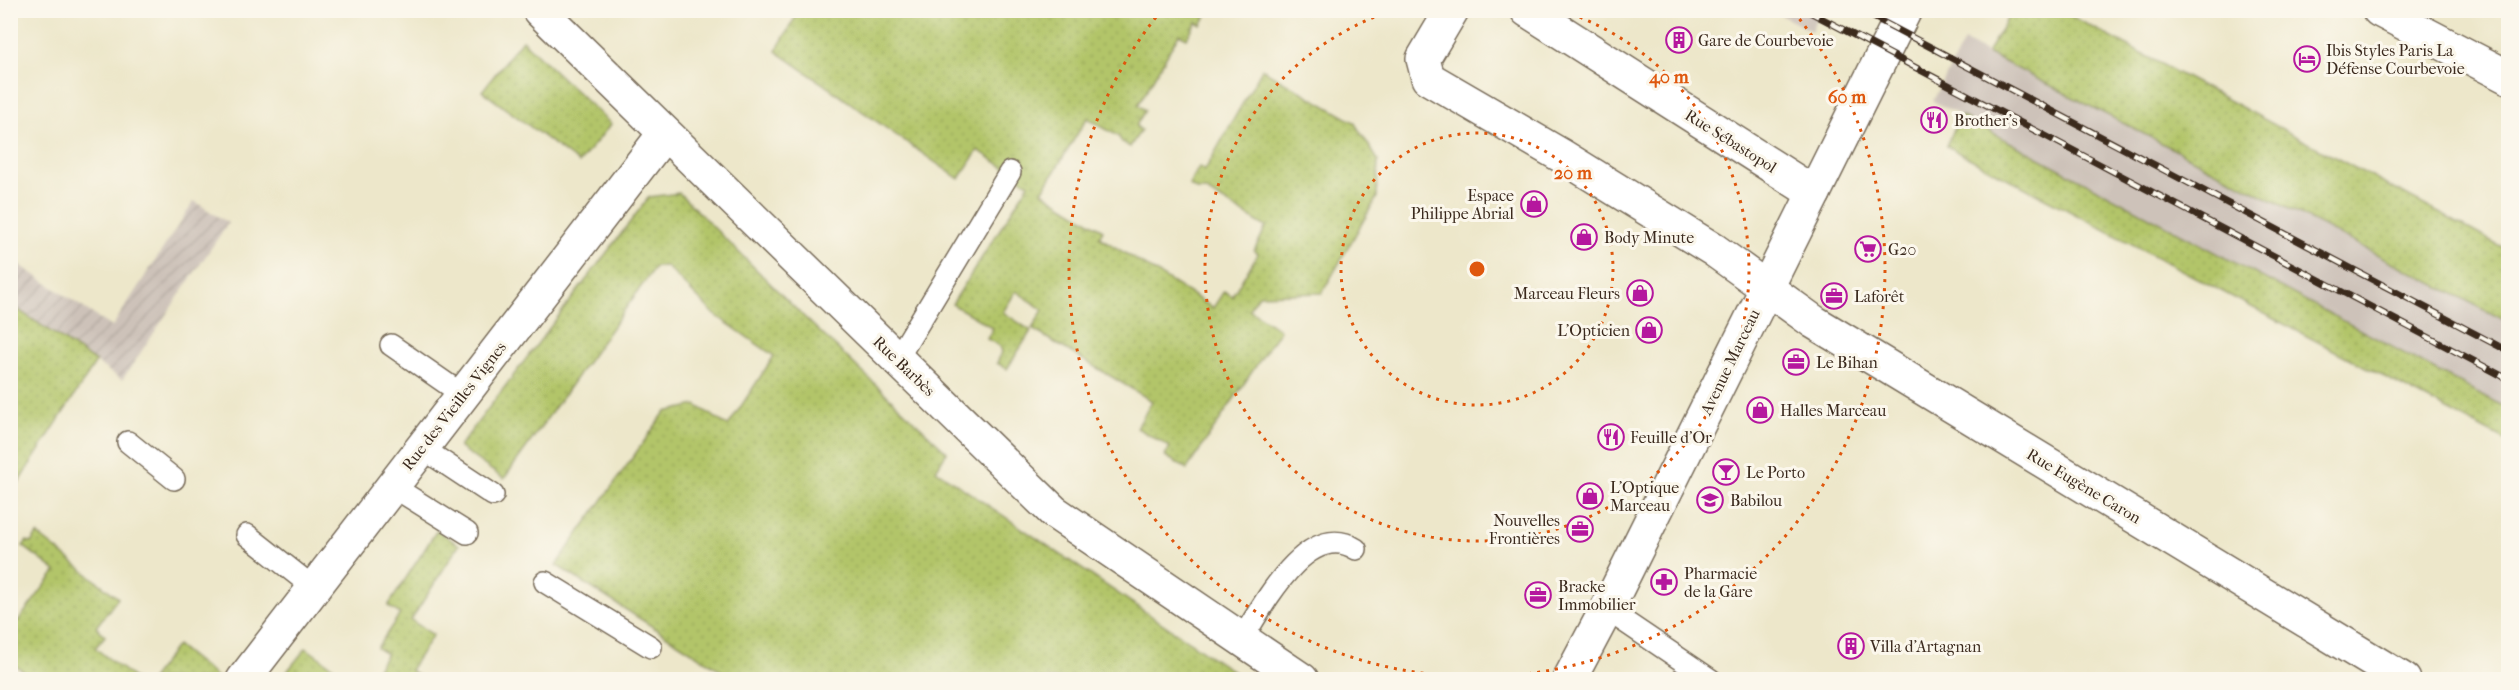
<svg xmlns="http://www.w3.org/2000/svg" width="2519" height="690" font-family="'IM FELL French Canon',serif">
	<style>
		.industrial { fill: url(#industrial-furrows) }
		.railway { fill: #cdc2b9 }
		.grass { fill: url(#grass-dots); stroke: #767844; stroke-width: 1.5 }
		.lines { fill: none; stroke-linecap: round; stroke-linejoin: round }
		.lane-casing { stroke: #796c5a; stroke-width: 24 }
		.street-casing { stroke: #796c5a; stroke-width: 36 }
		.secondary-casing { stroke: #796c5a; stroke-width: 36 }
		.lane { stroke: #fff; stroke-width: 21 }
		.street { stroke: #fff; stroke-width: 33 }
		.secondary { stroke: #fff; stroke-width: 33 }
		.rail-casing { stroke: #3b2a1e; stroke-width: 7 }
		.rail { stroke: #fbf7ec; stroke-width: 4.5; stroke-dasharray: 14; stroke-linecap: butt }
		.ring { fill: none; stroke: #df570d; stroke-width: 3; stroke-dasharray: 3 6 }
		.labels { text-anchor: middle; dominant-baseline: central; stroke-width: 6; stroke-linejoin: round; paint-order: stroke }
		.poi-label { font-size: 16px; fill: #3b2a1e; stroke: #fbf7ec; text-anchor: start }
		.street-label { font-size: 16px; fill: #3b2a1e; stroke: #fbf7ec }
		.centre { fill: #df570d; stroke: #fbf7ec; stroke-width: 3 }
		.ring-label { font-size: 18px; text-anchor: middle; font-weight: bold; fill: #df570d; stroke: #fbf7ec; stroke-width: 6; stroke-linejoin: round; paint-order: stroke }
	</style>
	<defs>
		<pattern id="industrial-furrows" width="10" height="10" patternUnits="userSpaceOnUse" patternTransform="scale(1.5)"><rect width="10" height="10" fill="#cdc2b9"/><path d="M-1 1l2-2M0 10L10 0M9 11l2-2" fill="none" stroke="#b1a79f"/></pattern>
		<pattern id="grass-dots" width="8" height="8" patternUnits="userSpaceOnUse" patternTransform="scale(1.5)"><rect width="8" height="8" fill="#b2c569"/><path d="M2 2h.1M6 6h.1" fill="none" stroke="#9aa95b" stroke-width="1.8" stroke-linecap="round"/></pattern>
	</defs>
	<rect width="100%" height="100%" fill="#fbf7ec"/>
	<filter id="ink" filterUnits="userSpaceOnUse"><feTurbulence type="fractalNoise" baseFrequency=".0167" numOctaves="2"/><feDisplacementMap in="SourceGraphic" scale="12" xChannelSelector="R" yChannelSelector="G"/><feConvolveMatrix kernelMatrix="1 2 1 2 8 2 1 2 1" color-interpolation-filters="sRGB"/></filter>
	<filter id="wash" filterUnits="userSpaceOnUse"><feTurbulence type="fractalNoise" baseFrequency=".008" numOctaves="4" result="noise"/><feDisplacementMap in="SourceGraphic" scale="24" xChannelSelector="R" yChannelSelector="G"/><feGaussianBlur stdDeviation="1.35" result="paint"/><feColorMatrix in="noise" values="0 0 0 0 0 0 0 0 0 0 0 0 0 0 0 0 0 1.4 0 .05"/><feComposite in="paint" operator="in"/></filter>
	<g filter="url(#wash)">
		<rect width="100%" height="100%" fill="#ede7ca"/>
		<path class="industrial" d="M194,201l34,22 -106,157 -111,-75v-46l101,68z"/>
		<path class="railway" d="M1773,11h47l-9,20z
			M1964,41l544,281v87l-575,-308z"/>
		<path class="grass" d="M799,11h410l-8,14 -5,-3 -9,16 -8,-4 -41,71 7,5 -9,16 5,4 -11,17 -8,-5 -4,-6 -31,-18 -45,74 61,38 -4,7 114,71 11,-17 8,5 26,-42 -4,-3 12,-24 -61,-37h-8l-8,-5 10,-18 6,3 57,-101 92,53 24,38 -1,37 -55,96 -63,2 -10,14 31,21 -93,139 -22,-13 5,-9 -33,-19 15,-27 -120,-72 11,-19 -27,-19 -13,21 28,19 -24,38 -10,-6 5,-11 -2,-6 -13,-7 6,-11 -41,-24 77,-120 -51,-34 -19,29 -183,-128z
			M2012,11h50l446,239v72l-521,-269z
			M522,40l89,84 -32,39 -97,-72z
			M1961,116l547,293v33l-562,-296z
			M679,193l122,121 146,138 -11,18 308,209h-519l3,-4 -172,-110 109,-153 31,-7 32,21 46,-70 -60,-42 -48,-48 -11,1 -151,212 -45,-32 190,-250z
			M11,305l85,57 -85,132z
			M437,530l22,15 -48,75 22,15 -23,35 14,9h-54l17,-25 -10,-6 23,-34 -12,-8z
			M37,534l81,64 -22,29 9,9 -10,12 40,31h-101l-23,-17v-46l7,5 38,-50 -33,-25 4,-5 4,2z
			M177,645l42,34h-68z
			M306,648l44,31h-69z"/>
	</g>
	<g filter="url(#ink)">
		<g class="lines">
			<g class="lane-casing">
				<path id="lane" d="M391,345l72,50
					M897,359l113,-187
					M128,442l46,37
					M422,448l71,47
					M392,486l75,47
					M247,535l67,53
					M545,582l106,65
					M1606,609l105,71
					M1242,639c20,-32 66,-121 114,-90"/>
			</g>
			<g class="street-casing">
				<path id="street" d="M539,10l515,502 248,168
					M1452,10l-29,49 5,19 134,78 152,94 100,72 590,358
					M1527,10l287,183
					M2379,10l129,67
					M243,680l422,-547"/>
			</g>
			<g class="secondary-casing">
				<path id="secondary" d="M1569,680l43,-81 293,-589"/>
			</g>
			<use href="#lane" class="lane"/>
			<use href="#street" class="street"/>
			<use href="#secondary" class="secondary"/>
			<g class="rail-casing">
				<path id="rail" d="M1806,10l702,369
					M1860,10l648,341"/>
			</g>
			<use href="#rail" class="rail"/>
		</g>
	</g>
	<g class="ring">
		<circle cx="1477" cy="269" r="136"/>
		<path d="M1563 11A272 272 0 1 1 1391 11"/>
		<path d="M1794 12A408 408 0 1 1 1160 12"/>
	</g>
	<defs>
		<g id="building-ring" transform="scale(1.35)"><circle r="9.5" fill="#fbf7ec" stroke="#b5179e" stroke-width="1.5"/><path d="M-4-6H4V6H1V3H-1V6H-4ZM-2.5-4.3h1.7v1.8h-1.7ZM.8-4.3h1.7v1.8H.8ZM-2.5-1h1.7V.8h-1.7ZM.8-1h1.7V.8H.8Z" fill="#b5179e"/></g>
		<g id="hotel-ring" transform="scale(1.35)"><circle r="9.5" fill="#fbf7ec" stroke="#b5179e" stroke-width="1.5"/><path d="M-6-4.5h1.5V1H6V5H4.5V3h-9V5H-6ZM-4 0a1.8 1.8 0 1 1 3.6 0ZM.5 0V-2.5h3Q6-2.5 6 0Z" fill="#b5179e"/></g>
		<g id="restaurant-ring" transform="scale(1.35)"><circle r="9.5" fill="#fbf7ec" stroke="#b5179e" stroke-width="1.5"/><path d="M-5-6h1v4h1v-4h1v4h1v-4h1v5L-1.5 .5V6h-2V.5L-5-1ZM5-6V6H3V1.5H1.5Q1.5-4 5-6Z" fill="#b5179e"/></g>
		<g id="shop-ring" transform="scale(1.35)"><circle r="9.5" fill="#fbf7ec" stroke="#b5179e" stroke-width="1.5"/><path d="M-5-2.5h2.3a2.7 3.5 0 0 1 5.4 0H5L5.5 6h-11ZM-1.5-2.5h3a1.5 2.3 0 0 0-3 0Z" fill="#b5179e"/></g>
		<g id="supermarket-ring" transform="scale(1.35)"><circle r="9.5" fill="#fbf7ec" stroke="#b5179e" stroke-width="1.5"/><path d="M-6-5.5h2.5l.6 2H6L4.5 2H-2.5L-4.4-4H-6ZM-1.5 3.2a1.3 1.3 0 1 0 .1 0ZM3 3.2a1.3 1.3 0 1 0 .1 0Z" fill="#b5179e"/></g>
		<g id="office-ring" transform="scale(1.35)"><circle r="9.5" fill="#fbf7ec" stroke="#b5179e" stroke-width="1.5"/><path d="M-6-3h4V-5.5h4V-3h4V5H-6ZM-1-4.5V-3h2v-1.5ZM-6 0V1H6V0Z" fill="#b5179e"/></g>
		<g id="bar-ring" transform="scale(1.35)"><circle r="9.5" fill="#fbf7ec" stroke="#b5179e" stroke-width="1.5"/><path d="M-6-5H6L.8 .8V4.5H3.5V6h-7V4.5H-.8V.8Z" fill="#b5179e"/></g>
		<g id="school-ring" transform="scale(1.35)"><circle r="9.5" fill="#fbf7ec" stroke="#b5179e" stroke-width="1.5"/><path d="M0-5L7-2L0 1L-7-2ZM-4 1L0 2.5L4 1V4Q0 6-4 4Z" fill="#b5179e"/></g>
		<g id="pharmacy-ring" transform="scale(1.35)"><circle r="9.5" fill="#fbf7ec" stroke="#b5179e" stroke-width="1.5"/><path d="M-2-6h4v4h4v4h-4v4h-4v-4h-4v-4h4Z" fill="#b5179e"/></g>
	</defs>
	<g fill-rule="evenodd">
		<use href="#building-ring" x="1679" y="40"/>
		<use href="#hotel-ring" x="2307" y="59"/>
		<use href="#restaurant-ring" x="1934" y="120"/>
		<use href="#shop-ring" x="1534" y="204"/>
		<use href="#shop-ring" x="1584" y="237"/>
		<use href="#supermarket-ring" x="1868" y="249"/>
		<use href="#shop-ring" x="1640" y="293"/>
		<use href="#office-ring" x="1834" y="296"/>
		<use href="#shop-ring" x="1649" y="330"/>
		<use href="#office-ring" x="1796" y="362"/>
		<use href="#shop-ring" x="1760" y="410"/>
		<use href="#restaurant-ring" x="1611" y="437"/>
		<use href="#bar-ring" x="1726" y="472"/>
		<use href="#shop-ring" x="1590" y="496"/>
		<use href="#school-ring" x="1710" y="500"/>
		<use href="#office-ring" x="1580" y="529"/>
		<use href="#pharmacy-ring" x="1664" y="582"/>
		<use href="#office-ring" x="1538" y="595"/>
		<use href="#building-ring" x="1851" y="646"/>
	</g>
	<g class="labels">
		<g class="poi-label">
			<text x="1698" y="40">Gare de Courbevoie</text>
			<text x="2326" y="50">Ibis Styles Paris La<tspan x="2326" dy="18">Défense Courbevoie</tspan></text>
			<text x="1954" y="120">Brother's</text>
			<text x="1514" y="195" text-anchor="end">Espace<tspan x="1514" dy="18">Philippe Abrial</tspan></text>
			<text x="1604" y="237">Body Minute</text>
			<text x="1888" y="249">G20</text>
			<text x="1620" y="293" text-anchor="end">Marceau Fleurs</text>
			<text x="1854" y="296">Laforêt</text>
			<text x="1630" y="330" text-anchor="end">L’Opticien</text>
			<text x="1816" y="362">Le Bihan</text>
			<text x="1780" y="410">Halles Marceau</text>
			<text x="1630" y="437">Feuille d'Or</text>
			<text x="1746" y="472">Le Porto</text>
			<text x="1610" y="487">L'Optique<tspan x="1610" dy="18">Marceau</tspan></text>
			<text x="1730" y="500">Babilou</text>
			<text x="1560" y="520" text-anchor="end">Nouvelles<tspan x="1560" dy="18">Frontières</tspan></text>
			<text x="1684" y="573">Pharmacie<tspan x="1684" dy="18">de la Gare</tspan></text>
			<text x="1558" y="586">Bracke<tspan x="1558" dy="18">Immobilier</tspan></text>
			<text x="1870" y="646">Villa d'Artagnan</text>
		</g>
		<g class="street-label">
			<text transform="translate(1731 141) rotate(32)">Rue Sébastopol</text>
			<text transform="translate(1730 362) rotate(-64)">Avenue Marceau</text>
			<text transform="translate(904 366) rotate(44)">Rue Barbès</text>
			<text transform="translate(454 406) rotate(-52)">Rue des Vieilles Vignes</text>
			<text transform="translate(2084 486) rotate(31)">Rue Eugène Caron</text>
		</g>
	</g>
	<circle cx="1477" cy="269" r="9" class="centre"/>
	<g class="ring-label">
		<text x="1669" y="83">40 m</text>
		<text x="1847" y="103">60 m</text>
		<text x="1573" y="179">20 m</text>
	</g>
	<rect width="2519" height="690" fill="none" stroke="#fbf7ec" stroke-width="36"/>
</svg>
